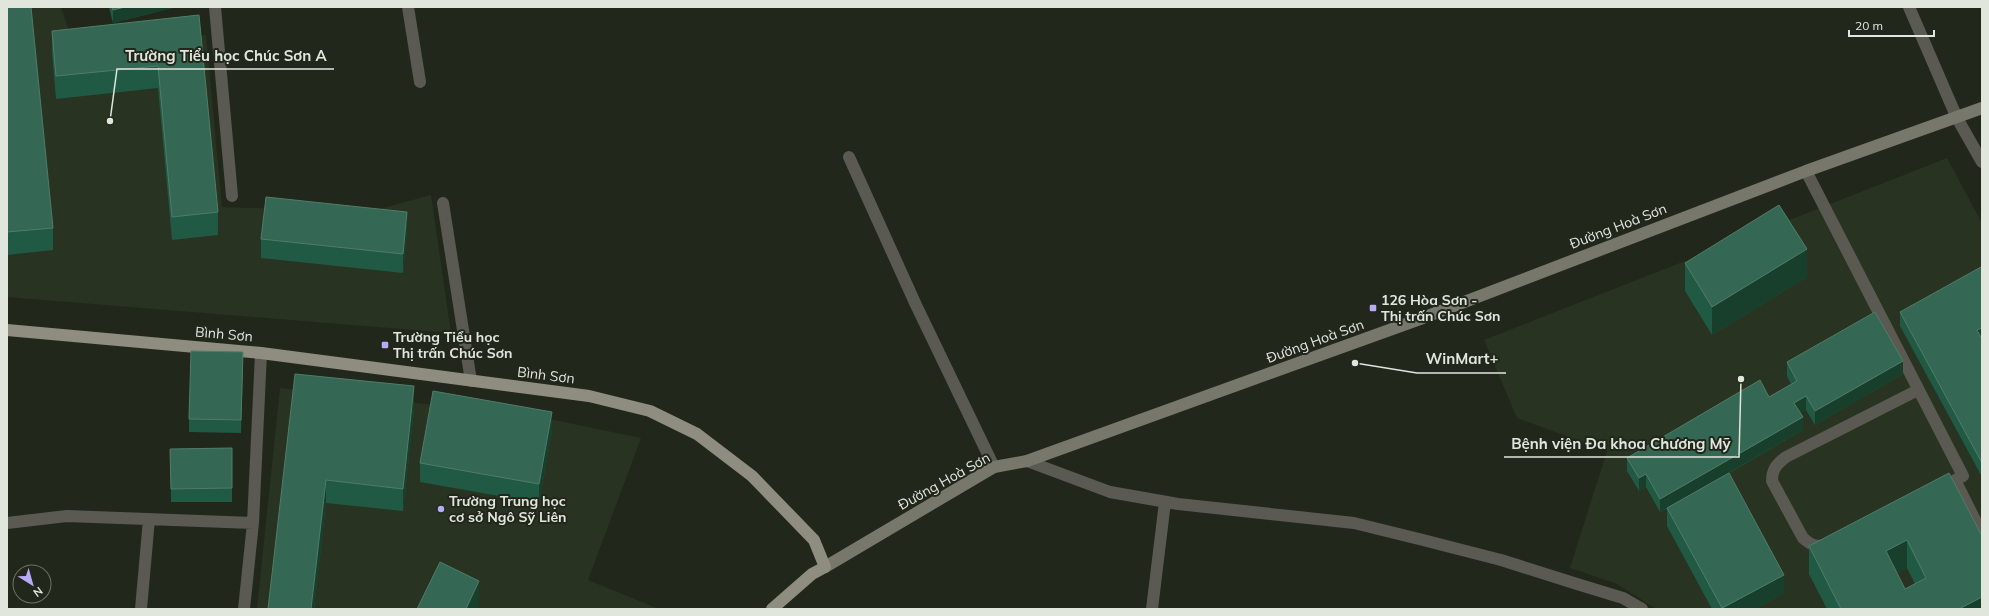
<svg xmlns="http://www.w3.org/2000/svg" width="1989" height="616" font-family="Mulish,sans-serif">
	<style>
		.built { fill: #293321 }
		.lines { fill: none; stroke-linecap: round; stroke-linejoin: round }
		.lane { stroke: #5a5952; stroke-width: 12 }
		.street { stroke: #5a5952; stroke-width: 12 }
		.secondary { stroke: #78776c; stroke-width: 12 }
		.primary { stroke: #8f8d7f; stroke-width: 12 }
		.wall { fill: #205944; fill-rule: evenodd }
		.shaded-wall { fill: #183f2c }
		.building { fill: #356854; stroke: #507c6a; fill-rule: evenodd }
		.poi-dot { fill: #b7abf8; stroke: #21281b; stroke-width: 1.5 }
		.labels { text-anchor: middle; dominant-baseline: central; stroke-width: 4; stroke-linejoin: round; paint-order: stroke }
		.street-label { font-size: 14px; fill: #e1e6dd; stroke: #21281b }
		.poi-label { font-size: 14px; font-weight: bold; fill: #e1e6dd; stroke: #21281b; text-anchor: start }
		.leader { fill: none; stroke: #e1e6dd; stroke-width: 1.5 }
		.callout-dot { fill: #e1e6dd; stroke: #21281b; stroke-width: 1.5 }
		.callout-label { font-size: 15px; text-anchor: middle; font-weight: bold; fill: #e1e6dd; stroke: #21281b; stroke-width: 4; stroke-linejoin: round; paint-order: stroke }
	</style>
	<rect width="100%" height="100%" fill="#21281b"/>
	<path class="built" d="M7,7h54l13,40 132,-12 16,172 146,5 63,-17 20,138 -444,-36z
		M1947,158l35,65v386h-326l-39,-25 -47,-16 37,-117 -90,-33 -33,-78z
		M280,388l255,28 106,22 -53,142 71,29h-402z"/>
	<g class="lines">
		<path class="lane" d="M1806,171l157,305 -23,12
			M443,203l28,178
			M1955,480l27,54
			M1827,544c-10,4 -16,1 -24,-6l-31,-57c0,-12 5,-17 14,-24l132,-67"/>
		<path class="street" d="M215,7l17,189
			M408,7l12,75
			M1909,7l48,111 25,44
			M849,157l67,148 78,162
			M1027,461l83,31 68,12 176,19 69,17 78,20 76,24 46,14 19,11
			M7,523l60,-7 186,7
			M141,609l8,-90
			M244,609l9,-86 8,-170
			M1152,609l13,-107"/>
		<path class="secondary" d="M825,567l169,-100 33,-6 393,-142 386,-148 176,-63"/>
		<path class="primary" d="M7,330l254,23 328,43 61,15 47,23 55,42 62,64 11,27 -13,7 -40,35"/>
	</g>
	<path class="wall" d="M7,7l46,221v22l-46,5z
		M109,7h67l-63,16z
		M199,15l19,197v23l-46,5 -14,-152 -102,11 -4,-45v-23z
		M407,231l-4,42 -142,-15v-19z
		M1685,263l122,14 -95,58 -27,-44z
		M1982,269v208l-82,-151v-14z
		M1787,362l116,12 -88,51 -9,-15 -6,3 3,17 -91,53 72,110 -29,16h-43l-45,-83v-17l-7,3 -14,-25 -7,4 -12,-20v-13l142,-61 22,-13 -4,-8z
		M243,366l-2,67 -52,-1v-13z
		M295,374l119,35 -11,102 -77,-8 -12,106h-46z
		M552,431l-13,72 -119,-21v-19z
		M232,448v54h-61l-1,-53z
		M1982,536v73h-155l-18,-35v-28zM1907,568l8,16 -10,5 -8,-16z"/>
	<path class="shaded-wall" d="M125,7h51l-63,16v-13z
		M407,212v19l-4,42v-19z
		M1807,249v28l-95,58v-28z
		M1982,328v13l-5,-11z
		M243,352v14l-2,67v-13z
		M1903,361v13l-88,51v-14z
		M414,386v23l-11,102v-22z
		M1806,396v14l-12,6v-13z
		M552,412v19l-13,72v-19z
		M1803,417v13l-143,82v-13z
		M1646,474v13l-7,4v-13z
		M326,480v23l-12,106h-3z
		M1907,540v28l-21,11v-28z
		M1784,575v18l-29,16h-33z
		M479,581v22l-2,6h-11z
		M1982,597v12h-23z"/>
	<path class="building" d="M7,7h24l22,221 -46,4z
		M112,7h13l-12,3z
		M199,15l19,197 -46,5 -14,-151 -102,10 -4,-45z
		M266,197l141,15 -4,42 -142,-15z
		M1779,205l28,44 -95,58 -27,-44z
		M1981,267l1,2v59l-5,2 5,9v124l-82,-151z
		M1875,312l28,49 -88,50 -9,-15 -12,7 9,14 -143,82 -14,-25 -7,4 -12,-20 133,-78 9,17 28,-16 -10,-19z
		M191,351l52,1 -2,68 -52,-1z
		M295,374l119,12 -11,103 -77,-9 -15,129h-43z
		M433,391l119,21 -13,72 -119,-21z
		M232,448v40l-61,1 -1,-40z
		M1729,473l55,102 -62,33 -55,-100z
		M1949,473l33,63v61l-23,12h-118l-32,-63zM1907,540l19,38 -21,11 -19,-38z
		M440,562l39,19 -13,28h-49z"/>
	<g class="poi-dot">
		<rect x="1369" y="304" width="8" height="8" rx="2"/>
		<rect x="381" y="341" width="8" height="8" rx="2"/>
		<circle cx="441" cy="509" r="4"/>
	</g>
	<g class="labels">
		<g class="street-label">
			<text transform="translate(1618 226) rotate(-21)">Đường Hoà Sơn</text>
			<text transform="translate(224 334) rotate(5)">Bình Sơn</text>
			<text transform="translate(1315 341) rotate(-20)">Đường Hoà Sơn</text>
			<text transform="translate(546 375) rotate(7)">Bình Sơn</text>
			<text transform="translate(944 481) rotate(-29)">Đường Hoà Sơn</text>
		</g>
		<g class="poi-label">
			<text x="1381" y="300">126 Hòa Sơn -<tspan x="1381" dy="16">Thị trấn Chúc Sơn</tspan></text>
			<text x="393" y="337">Trường Tiểu học<tspan x="393" dy="16">Thị trấn Chúc Sơn</tspan></text>
			<text x="449" y="501">Trường Trung học<tspan x="449" dy="16">cơ sở Ngô Sỹ Liên</tspan></text>
		</g>
	</g>
	<path class="leader" d="M110 121L117 69H334M1355 363L1417 373H1506M1741 379L1739 457H1504"/>
	<g class="callout-dot">
		<circle cx="110" cy="121" r="4"/>
		<circle cx="1355" cy="363" r="4"/>
		<circle cx="1741" cy="379" r="4"/>
	</g>
	<g class="callout-label">
		<text x="226" y="61">Trường Tiểu học Chúc Sơn A</text>
		<text x="1462" y="364">WinMart+</text>
		<text x="1621" y="449">Bệnh viện Đa khoa Chương Mỹ</text>
	</g>
	<rect width="1989" height="616" fill="none" stroke="#e1e6dd" stroke-width="16"/>
	<g transform="translate(32 584) rotate(143)"><circle r="19" fill="#21281b" stroke="#6e7469"/>
	<path d="M0-3L7 15L0 10L-7 15Z" fill="#b7abf8"/>
	<text y="-6" font-size="11" font-weight="bold" text-anchor="middle" fill="#e1e6dd">N</text>
	</g>
	<path d="M1849 30v6h85v-6" fill="none" stroke="#e1e6dd" stroke-width="2"/>
	<text x="1855" y="30" font-size="12" fill="#e1e6dd" stroke="#21281b" stroke-width="3" paint-order="stroke">20 m</text>
</svg>
